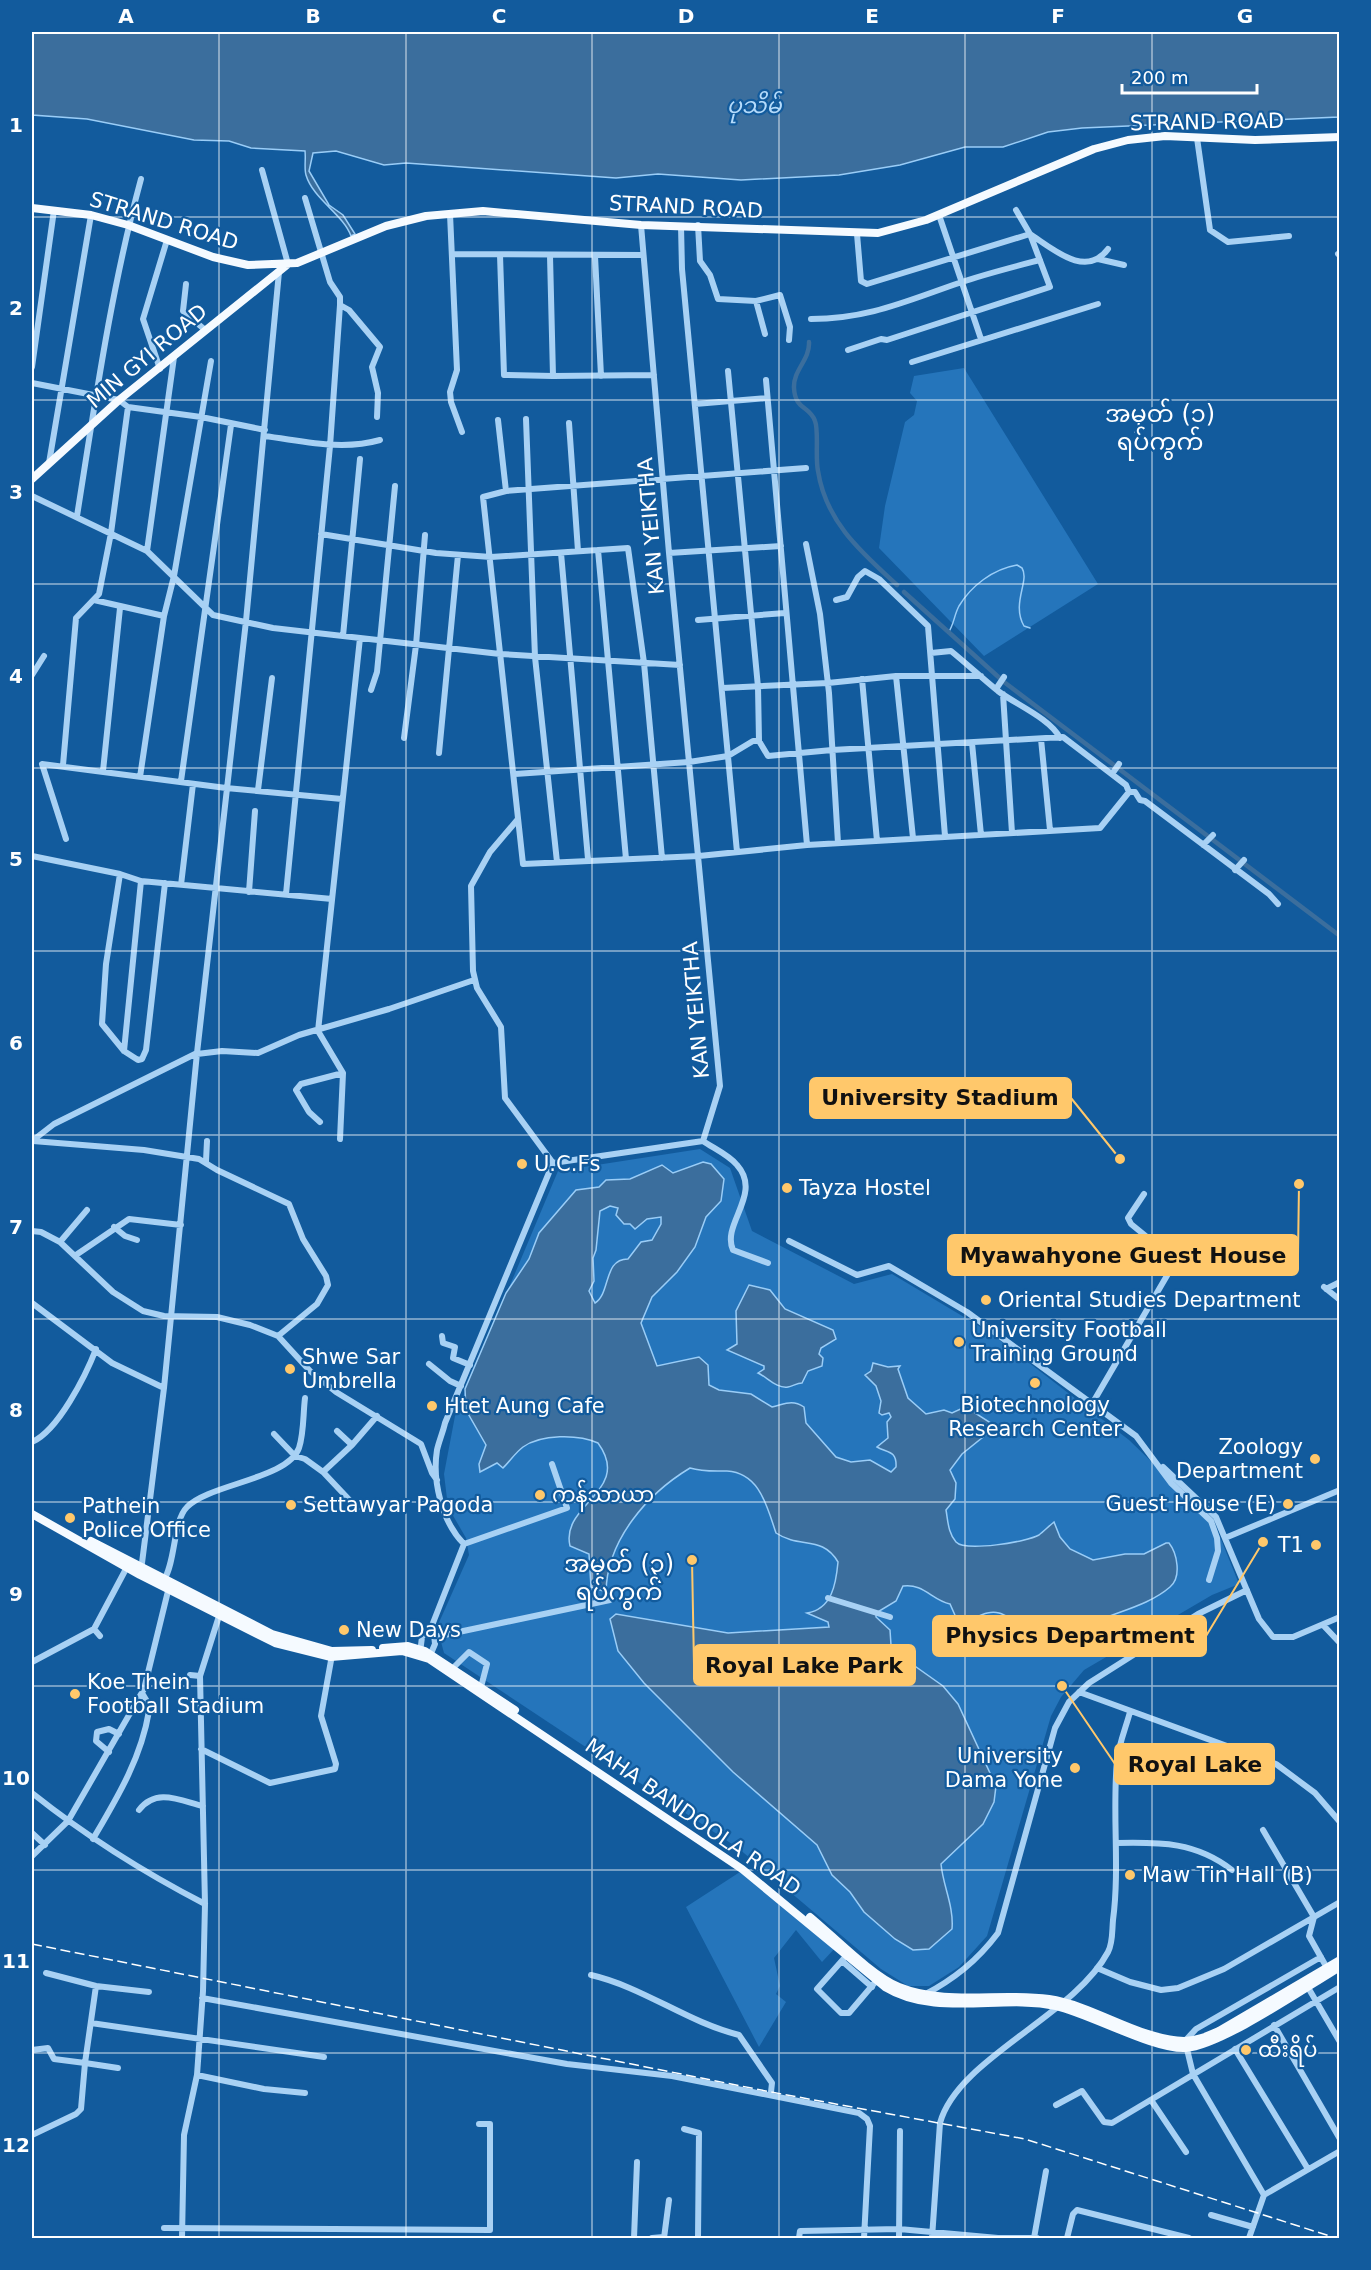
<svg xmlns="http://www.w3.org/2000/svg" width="1371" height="2270" font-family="'DejaVu Sans','Noto Sans Myanmar',sans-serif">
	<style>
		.green { fill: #2575bb }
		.water { fill: #3b6e9d; stroke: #9acdf7; stroke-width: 1.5; fill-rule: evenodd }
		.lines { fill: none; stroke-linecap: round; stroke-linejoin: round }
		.stream { stroke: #9acdf7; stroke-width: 1.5 }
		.canal { stroke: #3b6e9d; stroke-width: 4.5 }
		.minor { stroke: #a8d1f4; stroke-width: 6 }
		.major { stroke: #f5faff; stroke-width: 8 }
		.rail { stroke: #fff; stroke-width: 1.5; stroke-dasharray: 10 4.5; stroke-linecap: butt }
		.grid { fill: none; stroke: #fff; stroke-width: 1.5; stroke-opacity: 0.55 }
		.poi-dot { fill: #ffc86b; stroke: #125b9d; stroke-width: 2 }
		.labels { text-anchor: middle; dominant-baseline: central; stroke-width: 4.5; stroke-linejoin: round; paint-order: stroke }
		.street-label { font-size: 21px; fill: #fff; stroke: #125b9d }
		.poi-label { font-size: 21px; fill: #fff; stroke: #125b9d; text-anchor: start }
		.water-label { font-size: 22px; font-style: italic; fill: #b5dbfb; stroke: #125b9d }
		.quarter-label { font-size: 24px; fill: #fff; stroke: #125b9d }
		.leader { fill: none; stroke: #ffc86b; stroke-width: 2 }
		.callout-dot { fill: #ffc86b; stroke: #125b9d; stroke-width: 2 }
		.callout { fill: #ffc86b; stroke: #ffc86b; stroke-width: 2 }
		.callout-label { font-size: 22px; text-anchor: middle; font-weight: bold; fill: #111 }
		.neatline { fill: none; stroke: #fff; stroke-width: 2 }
		.grid-label { font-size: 20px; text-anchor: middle; font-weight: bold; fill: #fff }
	</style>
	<rect width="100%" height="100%" fill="#125b9d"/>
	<path class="green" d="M964,368l134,216 -114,72 -105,-108 6,-42 20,-84 9,-7 3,-14 -7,-8 4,-17z
		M700,1149l30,19 22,63 102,53 38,-10 97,58 140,108 85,82 25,62 -27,11 -128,75 -23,27 -10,19 -64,220 -28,31 -30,19h-21l-27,-17 -143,-121 -294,-195 -7,-26 32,-72 -3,-17 -18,-31 -4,-33 11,-58 103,-245z
		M743,1870l94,76 -15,16 -26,-32 -22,28 6,28 -4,8 10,8 -27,45 -73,-140z"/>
	<path class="water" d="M32,32h1307v85l-257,11 -34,4 -45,15h-38l-65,18 -61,10 -98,5 -83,-6 -42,4 -210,-15 -22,2 -48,-14 -23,2 -4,18 20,34 14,10 12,19 -4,2c-8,-22 -38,-37 -45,-61 -2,-6 0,-17 -1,-24l-54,-3 -22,-7 -35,-1 -107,-21 -55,-4z
		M703,1162l8,2 13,15 -3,22 -15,16 -11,30 -18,25 -25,25 -11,26 16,43 42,-9 9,8 1,20 10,5 32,4 21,13c13,-3 20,-8 32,0l2,16 30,34 15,5 19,-2 21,12 5,-5c1,-17 -9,-14 -19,-20l11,-9 -1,-16 4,-5 -2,-4 -7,2 -3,-2 2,-12 -5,-15 -11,-11 6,-4 2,-8 15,4 12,-1 -2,3 10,29 18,16 18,-4 8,3 11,-5 4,-7 4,1 4,11 19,12 -1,4 -31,25 -12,16 6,13 -1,16 -9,11c2,11 2,23 10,32 9,10 71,0 83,-7 5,-4 10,-9 15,-13l6,15 10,12 23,11 32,-6h19l22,-11h3c8,10 13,34 1,44 -24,21 -62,26 -89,42 -19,1 -42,-3 -61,-7 -8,-2 -14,-7 -21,-9 -14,-4 -27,9 -41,9l-8,-18c-18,-4 -27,-21 -47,-18l-7,15 -20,12v4l14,13 1,15 4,7 48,34 15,18 38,82 -2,16 -11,22 -42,40c2,22 13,42 11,65l-23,20 -16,1 -18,-11 -31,-27 -14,-20 -18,-17 -15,-30 -84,-73 -89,-89 -26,-32 -8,-32 6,-5 112,19 101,-6 -1,-5 -21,-9c25,-4 29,-29 31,-51 -16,-27 -38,-13 -62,-29 -9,-26 -16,-60 -49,-62 -14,0 -24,1 -37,-3 -43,26 -83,72 -84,124l-15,-5 -2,-33 -19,-8c-10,-42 63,-55 28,-103 -20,-9 -57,-9 -75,4 -7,5 -13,14 -20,21l-6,-5 -17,9 -1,-8 7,-19 -20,-35 -1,-21 41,-96 23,-34 10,-26 37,-43 23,-3 7,-7 24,-1 32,-14 11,8zM610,1206l8,2 -2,7 8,9h6l5,5 12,-10 14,-2v7l-9,16 -11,2 -13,17c-25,0 -17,34 -33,44l-6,-12 5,-10 -1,-23 3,-8 4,-39z
		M749,1285l21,5 15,19 48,21 3,9 -15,9 -2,6 4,4 -1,8 -14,5 -6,12c-5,0 -9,3 -14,4 -11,2 -21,-10 -30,-14l6,-4v-3l-37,-16 10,-6 -1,-33z"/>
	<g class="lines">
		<path class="stream" d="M948,633c6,-8 6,-18 11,-27 12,-20 34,-37 58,-41l5,3c8,13 -11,35 2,58l6,2"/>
		<path class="canal" d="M809,342c1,18 -16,28 -15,46 1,22 16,18 21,33 4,10 0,36 3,50 8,51 43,81 79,114
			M904,592l100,90 336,254"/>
		<path class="minor" d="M1197,138l13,92 18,12 61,-6
			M262,170l26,94
			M305,198l25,84 10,15v8l9,5 31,37 -8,20 6,26 -1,24
			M450,214l7,156 -7,22 1,10 11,30
			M939,215l42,124
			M698,225l2,36 10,14 8,24 38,2 24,-6 10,32 -1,13
			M681,226l1,43 55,583
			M857,234l4,47 6,3 163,-50c23,15 56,45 78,15
			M453,254l190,1
			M1338,254l2,-1
			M500,255l4,120 49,1
			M550,256l3,120 101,-1
			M595,256l6,120
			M1098,259l26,6
			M186,284l-3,27 21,18
			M756,301l9,33
			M811,319c57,0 95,-18 148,-36 26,-9 54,-16 81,-23
			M848,350l33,-11 6,1 163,-53 -20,-53 -14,-24
			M912,362l186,-58
			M32,367l22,-157
			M160,369l-17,-50 24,-79
			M728,371l30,316 1,54 9,15 64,-6 231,-13 63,48 3,7h6l5,8 5,1 124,93 9,10
			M766,380l41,465
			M32,383l87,17 9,7 73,10 64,13
			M695,404l72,-6
			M526,419l9,238 22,205
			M498,420l8,71
			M569,423l9,128
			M264,436c40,5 77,15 116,4
			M49,463l42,-248
			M806,468l-300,23 -23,6 40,367 176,-8 108,-11 293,-17 29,-36
			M32,496l115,55 66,64 60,13 227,26 180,11
			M77,516c18,-113 34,-227 64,-337
			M321,534l115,19 55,4 137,-9 16,115 18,195
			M806,544l14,70 9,79 9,150
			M598,550l28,309
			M147,551l27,-194
			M561,553l27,306
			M669,553l112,-7
			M94,600l70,16
			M836,600l11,-3 11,-20 7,-6 14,8 49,47 17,210
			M698,620l87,-7
			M343,636l17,-177
			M931,653l20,-2c16,13 31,27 47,40 17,13 53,28 62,47
			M32,675l12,-19
			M896,676h85
			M862,679l15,162
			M722,688l106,-5 68,-7 17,162
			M996,689l8,-12
			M371,690l6,-18 18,-186
			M1003,694l9,139
			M404,738l12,-93 9,-110
			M1041,739l9,91
			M972,743l9,92
			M439,753l19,-198
			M63,765l13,-147 23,-24 12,-61 17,-126
			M103,771l17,-163
			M515,774l174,-12 39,-6 25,-15h6
			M1112,774l7,-10
			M140,777l24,-161 10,-40 37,-215
			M181,781l50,-356
			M258,790l14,-112
			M518,819l-28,33 -19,34 2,85 4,17 24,39 4,71 48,65
			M66,839l-24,-75 184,24 116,11
			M1203,845l10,-10
			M32,856l88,18 21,7 191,18
			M1235,870l9,-10
			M120,874l-14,90 -4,60 22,27 14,9 4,-1 4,-9 19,-167
			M181,885l12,-101
			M249,892l6,-81
			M286,894l44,-448 10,-141
			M124,1051l17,-170
			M197,1054l25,-3 36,2 41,-18 90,-26 85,-29
			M320,1122l-11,-10 -13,-22 5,-6 42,-11
			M340,1139l3,-66 -25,-42 42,-393
			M32,1141l22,-17 143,-71
			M33,1141l111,9 55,9 18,11 72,34 14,35 23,37 2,9 -11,19 -39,32
			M703,1141c10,7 26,14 34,24 26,29 -16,59 -4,85l35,13
			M206,1161l1,-20
			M114,1227l11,9 12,4
			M32,1231l9,1 19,10 53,50 30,19 21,5 53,1 33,8 28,11 32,35 26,21 85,52 11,29 5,7
			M789,1241l68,34 32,-9 78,46 169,124 35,47 40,38 6,17 1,13 -9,29
			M60,1242l27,-32
			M76,1255l53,-36 52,6
			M1324,1287l16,13
			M1326,1289l14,-7
			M32,1303l80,60 52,25
			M442,1336l1,7 12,4 -2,11 17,7
			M429,1364l21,17 11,5
			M1092,1404l80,-137 -3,-12 -38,-31 -3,-6 16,-24
			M337,1431l15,14 25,-29
			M274,1434l21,22 10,3 18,13 34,36
			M32,1442c26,-11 54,-67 64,-93
			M1163,1467l53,50 43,102 14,18h20l47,-20
			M323,1472l29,-27
			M1225,1538l115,-48
			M464,1544l103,-36 -15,-44
			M141,1571l23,-183 33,-335 49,-432 33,-349
			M164,1580c12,-20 9,-59 23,-73 22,-23 101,-28 112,-59 5,-15 4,-34 6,-50
			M828,1598l62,19
			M1323,1625l17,18
			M431,1628l33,-84c-22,-22 -32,-63 -27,-94 2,-9 6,-18 8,-27l108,-260 150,-22 17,-55 -51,-533 -28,-328
			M100,1636l-6,-7 33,-62
			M435,1637l175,-37
			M420,1653l2,-16 9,-9
			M429,1658l6,-14 -1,-10
			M32,1662l62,-33
			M453,1668l16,-16 18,12 -6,23
			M190,1675l10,1
			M1079,1692l197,72 39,29 25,29
			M201,1749l69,34 65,-14 1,-5 -15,-48 11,-61
			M109,1752l-13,-11 1,-9 12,-3 10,5
			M32,1793c54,43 111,79 173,111
			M139,1810c17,-22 40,-10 64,-4
			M1263,1830l51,87 -5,19 18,32
			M32,1833l13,12
			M93,1839c24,-41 48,-80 56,-128l-1,-8 -6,-10
			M1117,1843c44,-1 79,-1 115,27
			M32,1856l36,-35 76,-132 25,-102
			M847,1955l-30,34 24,24h8l28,-33
			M842,1961l30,26
			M1097,1968l33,14 31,8 17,-2 46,-19 116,-67
			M46,1973l50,13 53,6
			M591,1975c52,12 96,47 148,60l33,48 -1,9
			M1306,1984l34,58
			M924,1995c30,-16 53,-34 74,-62l57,-205 14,-26 20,-19 109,-69 49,-24
			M202,1998l365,66 105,12 187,37 8,6 3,7 -6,112
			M91,2023l233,34
			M1274,2025l66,114
			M1235,2049l73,120
			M32,2050l16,-2 6,11 31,4 11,-77
			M197,2075l67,14 41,4
			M1151,2100l35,52
			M1056,2105l26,-14 22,31 8,1 228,-136
			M684,2129l15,4 -1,105
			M32,2135l44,-21 5,-5 4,-46 33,5
			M1264,2195l-71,-121 -8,-33 11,-12 125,-72
			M1211,2215l42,12
			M164,2228l326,2v-106h-11
			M182,2238l2,-103 13,-60 6,-84 2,-87 -5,-228 20,-63
			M634,2238l3,-76
			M652,2238l12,-1
			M664,2238l5,-38
			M799,2238l1,-7 99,-2 99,9h39
			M899,2238l1,-107
			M932,2238l8,-115c17,-64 134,-107 168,-171 5,-9 4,-22 5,-32 7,-53 -1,-106 4,-160 2,-16 9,-33 13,-48
			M1034,2238l12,-67
			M1067,2238l6,-24 4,-4 112,28
			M1249,2238l15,-43 76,-44"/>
		<path class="major" d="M32,208l59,7 37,10 85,32 35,8 49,-2 89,-37 40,-10 57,-5 158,14 237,8 48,-13 168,-71 34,-9 37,-4 90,4 85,-3
			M32,479l87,-79 168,-135
			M32,1514l108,61 135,68 56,14 71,-6 27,8 313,210 143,118c51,31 116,7 171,19 35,8 98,44 130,42 36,-3 120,-61 154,-81
			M91,1541l181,93 60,17 40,-1
			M383,1648l25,-2 17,5 90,59
			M810,1917c23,19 63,60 89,70 47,19 101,5 150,12 46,7 88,40 135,42 13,0 24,-5 35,-10l121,-71"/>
		<path class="rail" d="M32,1944l739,148 254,47 311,99"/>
	</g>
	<path class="grid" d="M219,32v2206M406,32v2206M592,32v2206M779,32v2206M965,32v2206M1152,32v2206M32,217h1308M32,400h1308M32,584h1308M32,768h1308M32,951h1308M32,1135h1308M32,1319h1308M32,1502h1308M32,1686h1308M32,1870h1308M32,2053h1308"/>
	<g class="poi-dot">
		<circle cx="522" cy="1164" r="6"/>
		<circle cx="787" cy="1188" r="6"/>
		<circle cx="986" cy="1300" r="6"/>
		<circle cx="959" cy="1342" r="6"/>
		<circle cx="290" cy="1369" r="6"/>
		<circle cx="1035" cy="1383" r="6"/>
		<circle cx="432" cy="1406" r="6"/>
		<circle cx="1315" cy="1459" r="6"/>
		<circle cx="540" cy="1495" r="6"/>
		<circle cx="1288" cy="1504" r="6"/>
		<circle cx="291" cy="1505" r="6"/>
		<circle cx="70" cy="1518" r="6"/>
		<circle cx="1316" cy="1545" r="6"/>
		<circle cx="344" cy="1630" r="6"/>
		<circle cx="75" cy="1694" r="6"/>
		<circle cx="1075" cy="1768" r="6"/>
		<circle cx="1130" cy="1875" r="6"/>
		<circle cx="1246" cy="2050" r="6"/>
	</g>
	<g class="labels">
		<g class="street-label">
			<text transform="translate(1207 122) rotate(-1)">STRAND ROAD</text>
			<text transform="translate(686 207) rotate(3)">STRAND ROAD</text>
			<text transform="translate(164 221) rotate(17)">STRAND ROAD</text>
			<text transform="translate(147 356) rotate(-40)">MIN GYI ROAD</text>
			<text transform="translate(651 526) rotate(-95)">KAN YEIKTHA</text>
			<text transform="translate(696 1010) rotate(-95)">KAN YEIKTHA</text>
			<text transform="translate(693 1817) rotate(35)">MAHA BANDOOLA ROAD</text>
		</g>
		<g class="poi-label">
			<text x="534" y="1164">U.C.Fs</text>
			<text x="799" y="1188">Tayza Hostel</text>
			<text x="998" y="1300">Oriental Studies Department</text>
			<text x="971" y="1330">University Football<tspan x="971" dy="24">Training Ground</tspan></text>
			<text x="302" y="1357">Shwe Sar<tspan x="302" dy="24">Umbrella</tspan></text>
			<text x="1035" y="1405" text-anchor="middle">Biotechnology<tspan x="1035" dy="24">Research Center</tspan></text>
			<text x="444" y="1406">Htet Aung Cafe</text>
			<text x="1303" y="1447" text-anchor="end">Zoology<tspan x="1303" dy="24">Department</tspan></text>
			<text x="552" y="1495">ကန်သာယာ</text>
			<text x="1276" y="1504" text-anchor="end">Guest House (E)</text>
			<text x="303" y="1505">Settawyar Pagoda</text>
			<text x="82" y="1506">Pathein<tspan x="82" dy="24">Police Office</tspan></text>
			<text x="1304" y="1545" text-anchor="end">T1</text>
			<text x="356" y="1630">New Days</text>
			<text x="87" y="1682">Koe Thein<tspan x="87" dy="24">Football Stadium</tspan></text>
			<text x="1063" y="1756" text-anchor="end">University<tspan x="1063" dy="24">Dama Yone</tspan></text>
			<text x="1142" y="1875">Maw Tin Hall (B)</text>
			<text x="1258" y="2050">ထီးရိပ်</text>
		</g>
		<g class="water-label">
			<text x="754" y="105">ပုသိမ်</text>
		</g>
		<g class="quarter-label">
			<text x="1160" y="414">အမှတ် (၁)<tspan x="1160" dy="28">ရပ်ကွက်</tspan></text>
			<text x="619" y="1564">အမှတ် (၃)<tspan x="619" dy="28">ရပ်ကွက်</tspan></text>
		</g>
	</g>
	<path class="leader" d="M1120 1159L1071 1098M1299 1184L1298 1255M1263 1542L1206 1636M692 1560L694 1665M1062 1686L1115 1764"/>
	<g class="callout-dot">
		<circle cx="1120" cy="1159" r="6"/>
		<circle cx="1299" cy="1184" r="6"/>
		<circle cx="1263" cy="1542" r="6"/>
		<circle cx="692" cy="1560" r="6"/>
		<circle cx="1062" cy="1686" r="6"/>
	</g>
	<g class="callout">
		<rect x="810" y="1078" width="261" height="40" rx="6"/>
		<rect x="948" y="1235" width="350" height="40" rx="6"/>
		<rect x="933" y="1616" width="273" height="40" rx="6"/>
		<rect x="694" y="1645" width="221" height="40" rx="6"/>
		<rect x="1115" y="1744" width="159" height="40" rx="6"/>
	</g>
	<g class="callout-label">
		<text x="940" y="1105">University Stadium</text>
		<text x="1123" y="1263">Myawahyone Guest House</text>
		<text x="1070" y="1643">Physics Department</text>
		<text x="804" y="1673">Royal Lake Park</text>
		<text x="1195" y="1772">Royal Lake</text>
	</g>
	<rect width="1371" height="2270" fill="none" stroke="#125b9d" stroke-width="66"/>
	<path d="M1122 84v9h135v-9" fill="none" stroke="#ffffff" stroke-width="3"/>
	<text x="1131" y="84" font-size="18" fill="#ffffff" stroke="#125b9d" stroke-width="4.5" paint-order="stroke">200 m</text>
	<rect x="33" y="33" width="1305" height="2204" class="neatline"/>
	<g class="grid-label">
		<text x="126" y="23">A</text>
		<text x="313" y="23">B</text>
		<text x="499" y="23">C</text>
		<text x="686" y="23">D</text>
		<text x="872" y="23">E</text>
		<text x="1058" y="23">F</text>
		<text x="1245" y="23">G</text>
		<text x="16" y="132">1</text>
		<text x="16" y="315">2</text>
		<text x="16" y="499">3</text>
		<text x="16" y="683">4</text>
		<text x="16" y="866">5</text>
		<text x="16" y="1050">6</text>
		<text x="16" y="1234">7</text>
		<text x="16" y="1417">8</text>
		<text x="16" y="1601">9</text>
		<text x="16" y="1785">10</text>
		<text x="16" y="1968">11</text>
		<text x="16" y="2152">12</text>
	</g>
</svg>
